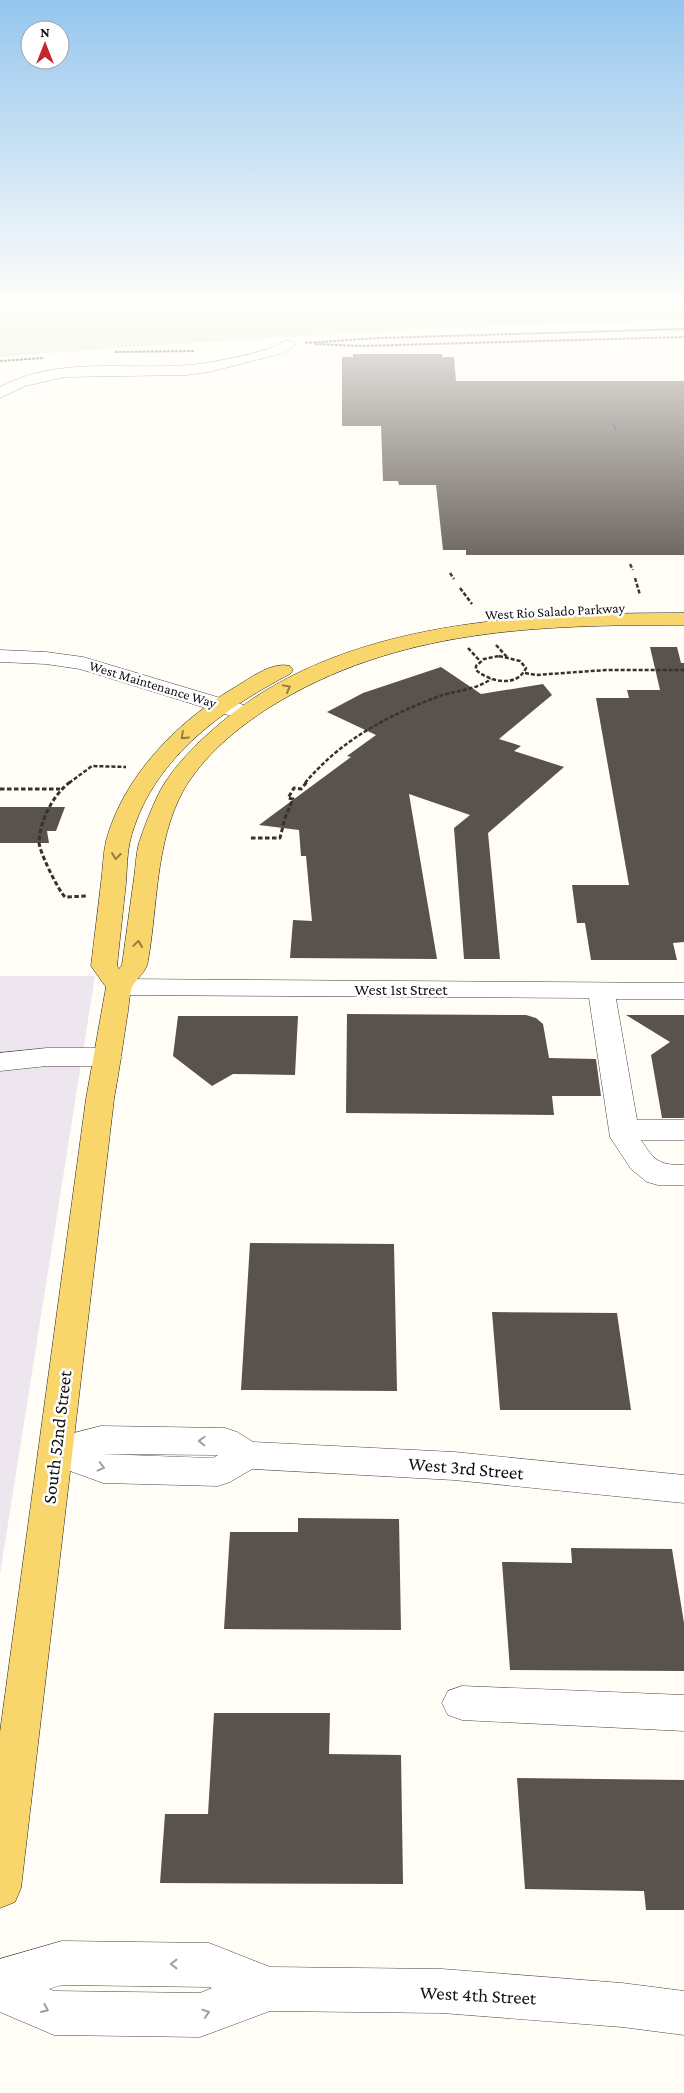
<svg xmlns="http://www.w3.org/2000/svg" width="684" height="2093" font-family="'Crimson Pro',serif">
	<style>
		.industrial { fill: #eee6ef }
		.green { fill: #d5ebbd }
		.building { fill: #5a524d }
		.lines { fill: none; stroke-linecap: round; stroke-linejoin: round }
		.minor-casing { stroke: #444; stroke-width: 1 }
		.major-casing { stroke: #222; stroke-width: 1 }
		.path-far2 { stroke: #333; stroke-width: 2; stroke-dasharray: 3 1; stroke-linecap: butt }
		.path-far1 { stroke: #333; stroke-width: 2.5; stroke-dasharray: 4 2; stroke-linecap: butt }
		.path { stroke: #333; stroke-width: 3; stroke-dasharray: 4.5 2.5; stroke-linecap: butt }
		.minor { fill: #fff; fill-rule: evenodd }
		.major { fill: #f9d66b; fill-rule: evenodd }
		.oneway { stroke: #917d42 }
		.oneway2 { stroke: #a0a0a0 }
		.labels { text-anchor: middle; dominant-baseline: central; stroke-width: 5; stroke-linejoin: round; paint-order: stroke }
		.far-street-label { font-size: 14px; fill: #111; stroke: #fff }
		.street-label { font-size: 16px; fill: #111; stroke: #fff }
		.near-street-label { font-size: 19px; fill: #111; stroke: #fff }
	</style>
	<rect width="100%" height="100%" fill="#fffdf5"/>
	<path class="industrial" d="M0,976h95l-95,598z"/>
	<path class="green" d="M0,299h684v22l-218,5 -326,20 -140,11z"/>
	<path class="building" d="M353,354h89v3h12l2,24h228v174h-218v-5h-23l-7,-65h-37l-1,-4h-15l-2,-55h-39v-69h11z
		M650,647h27l4,16h3v279l-11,1 4,17h-86l-6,-37h-8l-5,-38h57l-33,-187h33l-2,-8h33z
		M441,667l40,27 62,-10 9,11 -53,44 22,7 -7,5 50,16 -76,66 12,126h-36l-10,-131 16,-13 -61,-21 28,165 -147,-1 3,-38 19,1 -6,-65h-5l-2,-26 -40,-5 92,-68 -4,-1 29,-21 -49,-23 36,-19z
		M0,807h65l-9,24h-9l2,12h-49z
		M347,1014l179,1 10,3 7,6 6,34 47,1 5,37h-49l2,19 -208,-2z
		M626,1015h58v103h-22l-11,-63 19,-13z
		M178,1016h120l-3,59 -62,-1 -21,12 -39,-30z
		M250,1243l144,1 3,147 -156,-1z
		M492,1312l125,1 14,97h-131z
		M298,1518l101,1 2,111 -177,-1 6,-97h68z
		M571,1548l101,1 12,74v48l-174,-1 -8,-108 70,1z
		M214,1713h116l-1,41 72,1 2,129 -243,-1 5,-69h43z
		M517,1778l167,2v130h-38l-2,-19 -119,-2z"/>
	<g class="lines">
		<g class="minor-casing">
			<path id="minor" d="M287,340l5,2 3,3 -11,8 -75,19 -23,3 -121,2 -40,9 -25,12v-11c58,-31 125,-17 188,-22 23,-2 64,-10 85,-18 5,-2 9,-5 14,-7z
				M0,650l46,2 37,5 171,51 3,5 -3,5 -8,1 -8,-1 -158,-49 -34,-5 -46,-2z
				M119,979l565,4v16h-68l21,121h47v20h-43c14,21 17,25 43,25v20h-26l-11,-3 -16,-13 -21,-32 -21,-139 -470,-3 -9,-2 -4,-6 4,-6z
				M47,1048h61l10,3 4,6 -4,6 -10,3h-61l-47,5v-18z
				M101,1426l124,2 12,4 16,10 201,10 230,23v28l-230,-23 -202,-11 -22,13 -12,4 -115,-3 -60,-22 -5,-10 5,-10zM101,1454l117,1 -5,3z
				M462,1686l222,9v36l-222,-11 -14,-5 -6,-12 6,-12z
				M62,1941l147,2 61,24 172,2 180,14 62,8v44l-62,-8 -180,-14 -172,-2 -70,26 -146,-2 -54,-23v-53zM62,1985l147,2 3,1 -12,5 -146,-2 -5,-2z"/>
		</g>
		<g class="major-casing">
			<path id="major" d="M684,613v12c-145,0 -287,3 -414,82 -33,21 -67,49 -87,84 -28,52 -25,114 -35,170 -1,10 -11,17 -16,26 -3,8 -3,21 -5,30 -4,27 -8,55 -13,82l-93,789 -6,14 -15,6v-176l86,-633 20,-112 -15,-21c3,-28 7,-55 10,-83 2,-14 2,-29 5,-42 17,-64 70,-118 126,-152 16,-9 39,-28 58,-23l3,4 -3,4c-69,36 -140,87 -160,167 -3,13 -3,28 -4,42 -3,27 -6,55 -9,83l2,3 3,-4c4,-29 8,-58 12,-87 2,-13 2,-29 7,-41 5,-15 12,-32 19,-46 13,-24 37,-48 57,-65 124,-108 312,-113 467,-113z"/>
		</g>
		<path class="path-far2" d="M305,343l75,-5 304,-9
			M315,344l45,2 324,-9
			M115,352l79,-1
			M0,361l44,-3
			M613,423l3,8"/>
		<path class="path-far1" d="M630,564l3,6
			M450,573l4,6
			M635,578l5,17
			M460,588l12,16
			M496,645l11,12
			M468,648l12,13
			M499,656l21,5 6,7c-9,20 -36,14 -50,2v-4l8,-7z
			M525,673l11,2 70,-5h78
			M69,783l23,-17 34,1
			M305,783c36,-43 83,-68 135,-87 17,-6 36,-6 51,-17"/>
		<path class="path" d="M70,782c-17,13 -30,38 -31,60 0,9 19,48 26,55l23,-1
			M0,789h60
			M251,838h29l5,-20 8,-19 -5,-1 6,-10 7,1 6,-7"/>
		<use href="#minor" class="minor"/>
		<use href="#major" class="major"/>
	</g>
	<defs><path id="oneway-chevron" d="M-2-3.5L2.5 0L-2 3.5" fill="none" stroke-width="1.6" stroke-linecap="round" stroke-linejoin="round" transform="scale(1.25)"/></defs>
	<g class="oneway">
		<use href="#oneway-chevron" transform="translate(287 688) rotate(-29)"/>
		<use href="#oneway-chevron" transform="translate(184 736) rotate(137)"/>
		<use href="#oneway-chevron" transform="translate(116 856) rotate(97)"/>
		<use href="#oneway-chevron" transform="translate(138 944) rotate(-82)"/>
	</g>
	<g class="oneway2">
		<use href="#oneway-chevron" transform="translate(202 1441) rotate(-178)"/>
		<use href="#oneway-chevron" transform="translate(101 1467) rotate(15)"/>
		<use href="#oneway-chevron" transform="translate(174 1964) rotate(-180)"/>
		<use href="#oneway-chevron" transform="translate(45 2009) rotate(23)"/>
		<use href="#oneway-chevron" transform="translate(206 2013) rotate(-18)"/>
	</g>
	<linearGradient id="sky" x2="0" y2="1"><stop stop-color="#95c6ee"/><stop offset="0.51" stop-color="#fffefa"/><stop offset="1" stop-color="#fffefa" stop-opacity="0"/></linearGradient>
	<rect width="684" height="592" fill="url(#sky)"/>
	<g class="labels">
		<g class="far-street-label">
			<text transform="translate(555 611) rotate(-3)">West Rio Salado Parkway</text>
			<text transform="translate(153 684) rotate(17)">West Maintenance Way</text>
		</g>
		<g class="street-label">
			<text x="401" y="989">West 1st Street</text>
		</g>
		<g class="near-street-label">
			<text transform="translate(57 1437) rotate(-83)">South 52nd Street</text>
			<text transform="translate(466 1468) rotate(5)">West 3rd Street</text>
			<text transform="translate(478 1995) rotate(3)">West 4th Street</text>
		</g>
	</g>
	<g transform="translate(45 45)"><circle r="24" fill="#ffffff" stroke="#a0a0a0"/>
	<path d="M0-4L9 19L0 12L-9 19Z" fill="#c4262e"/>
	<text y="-8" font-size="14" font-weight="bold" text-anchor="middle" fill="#111111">N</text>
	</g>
</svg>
